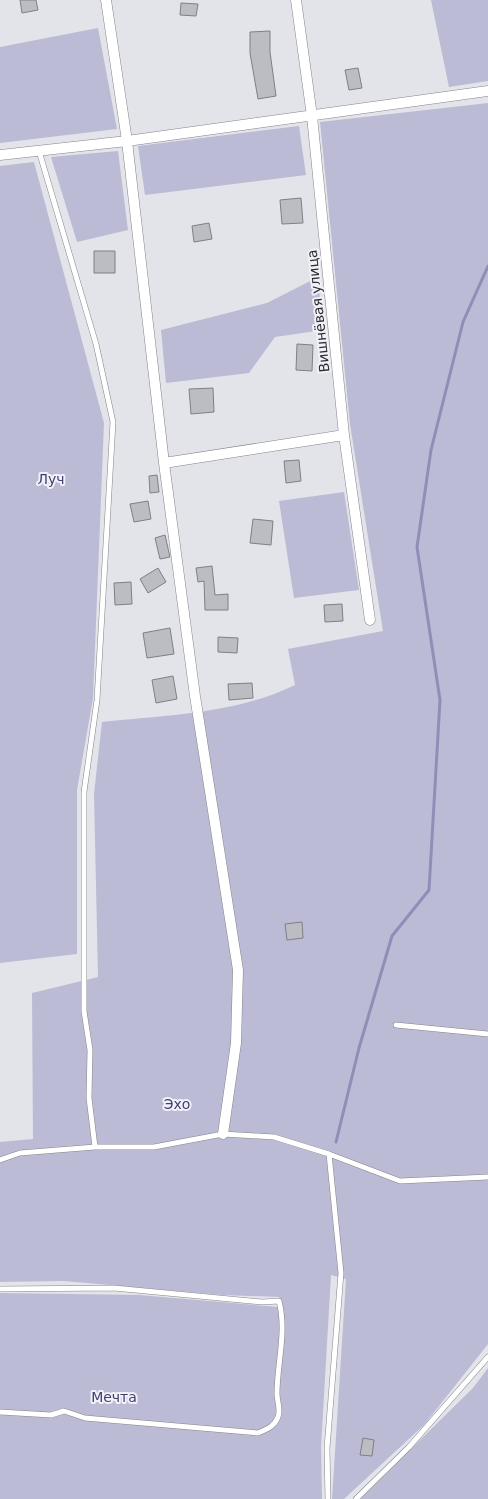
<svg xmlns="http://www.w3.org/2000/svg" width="488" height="1499" font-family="'DejaVu Sans',sans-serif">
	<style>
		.green { fill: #bcbbd5 }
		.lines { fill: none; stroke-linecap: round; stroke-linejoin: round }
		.stream { stroke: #908eb7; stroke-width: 3 }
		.building { fill: #bcbcc3; stroke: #7f7f85 }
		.service-casing { stroke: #84848a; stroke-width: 6 }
		.minor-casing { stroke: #84848a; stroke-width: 11 }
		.service { stroke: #fff; stroke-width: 5 }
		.minor { stroke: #fff; stroke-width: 10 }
		.labels { text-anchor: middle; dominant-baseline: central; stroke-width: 4; stroke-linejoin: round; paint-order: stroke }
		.street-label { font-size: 14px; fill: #2d2d30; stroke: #f1f1f8 }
		.park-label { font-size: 14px; fill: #433d73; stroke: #f1f1f8 }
	</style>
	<rect width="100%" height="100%" fill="#e3e3ea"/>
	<path class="green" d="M431,0h57v81l-39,6z
		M98,28l19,101 -117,14v-96z
		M488,103v1241l-64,81 -80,74h-12l14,-220 -15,-4 -10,172 1,52h-322v-206l139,2 139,12 1,-10 -56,-2 -159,-14 -64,1v-140l33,-3 -1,-146 66,-16 -4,-183 8,-72c64,-7 134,-8 193,-37l-7,-36 95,-18 -33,-207 -30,-302z
		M299,126l7,49 -161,20 -7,-49z
		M118,151l10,79 -51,12 -26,-85z
		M34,162l70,261 -11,275 -16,92v164l-77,9v-797z
		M318,277l5,53 -48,7 -26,36 -83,10 -5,-53 106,-27z
		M344,492l15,98 -65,8 -15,-97z
		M488,1368v131h-128l113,-111z"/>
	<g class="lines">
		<path class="stream" d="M336,1142l23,-94 33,-112 37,-46 11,-190 -23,-153 14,-97 32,-128 25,-56"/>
	</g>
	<path class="building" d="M20,0h16l2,10 -16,3z
		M181,3l17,1 -2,12 -16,-1z
		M270,31v21l6,44 -18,3 -8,-46v-21z
		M358,68l4,20 -13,2 -4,-20z
		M301,198l2,25 -21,1 -2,-24z
		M209,223l3,16 -18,3 -2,-16z
		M94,251h21v22h-21z
		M297,344l16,1 -1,26 -16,-1z
		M213,388l1,24 -23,2 -2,-25z
		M299,460l2,21 -15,2 -2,-22z
		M157,475l2,17 -9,1 -1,-17z
		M148,501l3,18 -17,3 -4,-18z
		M253,519l20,2 -2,24 -21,-2z
		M165,535l5,22 -10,2 -5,-21z
		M212,566l3,29 13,-1v16h-23l-1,-29 -6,1 -2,-14z
		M158,568l8,14 -18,11 -8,-14z
		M131,582l1,22 -17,1 -1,-22z
		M342,604l1,17 -18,1 -1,-17z
		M170,628l4,26 -27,4 -4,-25z
		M218,637l20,1 -1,15 -19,-1z
		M173,676l4,23 -21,4 -4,-23z
		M252,683l1,15 -24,2 -1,-16z
		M302,922l1,16 -16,2 -2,-16z
		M363,1438l11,2 -2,16 -12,-1z"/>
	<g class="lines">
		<g class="service-casing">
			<path id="service" d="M396,1025l92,9
				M95,1147h59l69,-13 51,3 55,17
				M0,1160l20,-7 75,-6 -6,-49 1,-48 -6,-39v-219l13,-92 16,-278 -17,-78 -57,-193
				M0,1289l114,-1 148,14 17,-1c8,31 -2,62 -2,93 0,7 4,16 1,23 -4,10 -11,12 -20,16l-173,-15 -21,-7 -13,4 -51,-3
				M328,1499l-1,-51 14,-175 -12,-119 71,27 88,-4
				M356,1499l53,-52 79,-90"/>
		</g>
		<g class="minor-casing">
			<path id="minor" d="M106,0l21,141 37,322 31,233 43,274 -2,73 -13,91
				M296,0l16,116 32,319 26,185
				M0,155l127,-14 361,-50
				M164,463l180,-28"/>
		</g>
		<use href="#service" class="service"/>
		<use href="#minor" class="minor"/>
	</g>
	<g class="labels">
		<g class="street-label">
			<text transform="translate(318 311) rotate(-96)">Вишнёвая улица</text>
		</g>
		<g class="park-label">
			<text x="51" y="479">Луч</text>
			<text x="177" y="1104">Эхо</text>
			<text x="114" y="1397">Мечта</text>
		</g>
	</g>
</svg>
